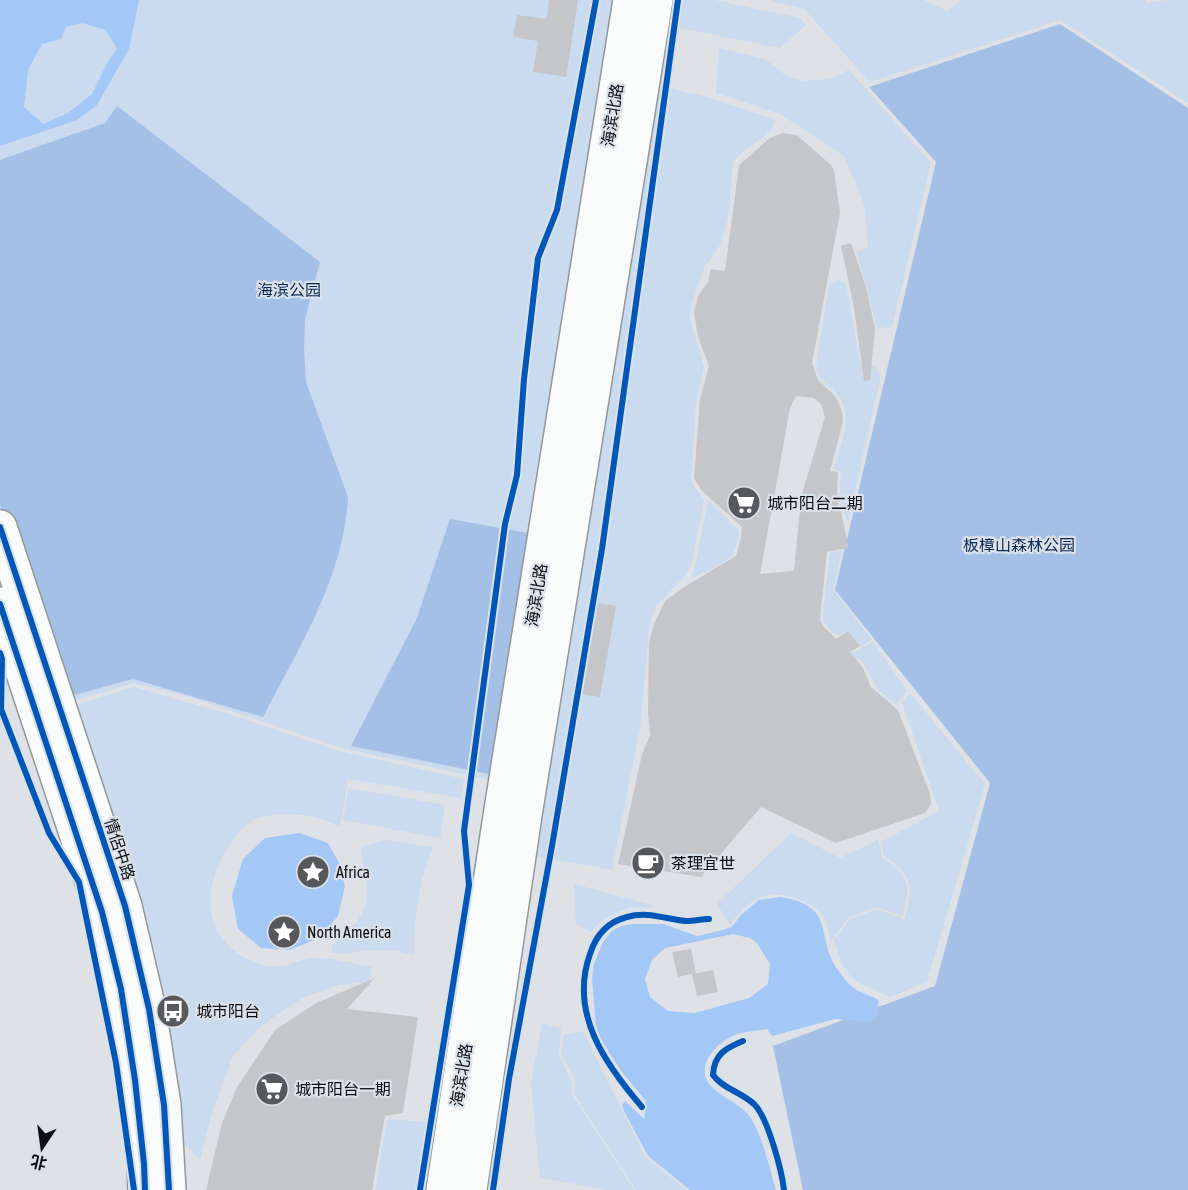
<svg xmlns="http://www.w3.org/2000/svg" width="1188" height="1190" font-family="'Asap Condensed','Noto Sans SC',sans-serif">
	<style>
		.green { fill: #cadaef }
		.forest { fill: #a4c0e6 }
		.water { fill: #a3c7f6; fill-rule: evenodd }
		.building { fill: #c4c6ca; fill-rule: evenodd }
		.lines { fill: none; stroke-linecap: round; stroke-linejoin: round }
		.primary-casing { stroke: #94979a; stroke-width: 36 }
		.trunk-casing { stroke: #94979a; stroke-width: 36 }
		.primary { stroke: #fafbfb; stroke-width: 33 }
		.trunk { stroke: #fafbfb; stroke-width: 33 }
		.cycleway-casing { stroke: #dbe1e9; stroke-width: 10 }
		.cycleway { stroke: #0057b8; stroke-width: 6 }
		.labels { text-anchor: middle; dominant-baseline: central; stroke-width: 4.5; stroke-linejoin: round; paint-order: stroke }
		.street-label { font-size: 16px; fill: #0c0e11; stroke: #dbe1e9 }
		.park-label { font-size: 16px; fill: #0a2a53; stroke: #dbe1e9 }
		.poi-label { font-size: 16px; fill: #0c0e11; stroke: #dbe1e9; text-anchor: start }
	</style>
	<rect width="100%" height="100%" fill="#dee2e6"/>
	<path class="green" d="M0,0h629l-124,783 -163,-35 -149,-50 -59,-15 -75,22 -59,-180z
		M659,0h55l86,18 6,7 -26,23 -125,-25z
		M771,0h153l23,11 14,-11h184l1,3 21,-3h21v103l-128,-83 -190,62 -66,-73 -34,-8z
		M719,48l46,11 19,15 18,7 27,-2 20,-9 82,93 -39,164 -15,1 -20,-76 11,-5 -4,-43 -20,-48 -64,-42 -64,-21z
		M646,83l62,14 67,23 -3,9 -6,6 -20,14 -13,13 -5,57 -8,26 -16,23 -12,35 -2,16 14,48 -8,37 -5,75 2,6 11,15 -13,65 -6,11 -28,29 -7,17 -10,107 -28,141 -88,-16z
		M837,279l9,5 14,78 14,4 7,10 -33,145c-9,-17 -9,-32 -7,-50l-7,-2c6,-23 22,-56 2,-76 -8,-9 -17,-13 -20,-25l12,-78 2,-6z
		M708,500l31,31c-2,7 -2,17 -6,23 -7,10 -32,19 -42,25l4,-13z
		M842,550l-9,40 39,49 -11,8 -13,-17 -8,5 -7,-2 -11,-14 8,-66z
		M873,642l34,49 -11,14 -18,-15 -16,-29 -15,-6z
		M133,687l99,28 107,36 125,28 -3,19 -113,-19 -8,47c-26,-10 -34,-13 -62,-11 -6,1 -13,1 -18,2 -14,5 -22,16 -30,27 -30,45 -29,99 29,120 24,8 38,-6 58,-6 17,0 36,6 54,8l-1,16 -31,3 -35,12 -43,29 -28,30 -21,57 -12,47 -26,-27 -108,-425z
		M910,693l75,91 -58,198 -37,15c-38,-18 -43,-14 -56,-57l16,-21 27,-10 28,11c8,-35 9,-43 -21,-64l-3,-14 58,-31 -37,-109z
		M349,788l96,17 -5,33 -97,-18z
		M791,833l49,25 38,-18 4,17c29,21 28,25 21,59l-26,-9 -29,11 -18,24c-1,-7 -2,-17 -5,-23 -12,-21 -47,-30 -68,-20 -11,5 -20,17 -27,26l-13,-21z
		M387,840l46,7c-14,36 -20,69 -18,108 -18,-4 -35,-7 -53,-4 -10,1 -18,3 -28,2l-3,-7c41,-32 41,-47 29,-96l6,-5z
		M574,884l81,22c-6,4 -11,1 -19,1 -17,2 -35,11 -45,25l-15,-8z
		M542,1023l19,5 -2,27 13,27 -1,11 63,97h-24l-70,-12 -9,-94z
		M583,1031l62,126 42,33h-51l-63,-98 3,-10 -15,-29 3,-18z
		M387,1119l40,3 -11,68h-41z"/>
	<path class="forest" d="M1060,24l128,84v1082h-385l-30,-144 162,-60 55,-203 -155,-193 101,-428 -67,-75z
		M117,106l203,156 -15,57 -1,31 2,32 42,115c-4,80 -49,150 -85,220l-130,-38 -70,19 -63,-194v-344l105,-37z
		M450,519l89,16 -40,241 -148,-30 66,-128z"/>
	<path class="water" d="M0,0h139l-10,49 -32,56 -20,15 -77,26zM83,23l23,7 11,19 -9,12 -16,33 -24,19 -25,11 -19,-17 4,-37 14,-26 19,-5 5,-12z
		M299,833l29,10 11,20 6,23 -7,30 -18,22 -31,12 -28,-2 -23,-19 -6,-33 11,-37 22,-21z
		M780,897c58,9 34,39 58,73 6,9 13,18 23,22 6,3 11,4 17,8 1,11 0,15 -9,22l-34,-3 -63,17 -5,-7c-10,2 -22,2 -32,6 -20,8 -43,34 -22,53 12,12 30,16 39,32 12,21 17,47 24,70h-86l-42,-34 -24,-45 -2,-6 3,-4 19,18 2,-18 -24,-29 -19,-29 -7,-17 -4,-47 2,-15 9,-22 9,-11 9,-5 12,-2h30l34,12 22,-5 13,-4 9,-12 18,-15zM733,934l17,4 7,5 13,21 -2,20 -19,14 -54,15 -27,-2 -18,-14 -5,-18 7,-19 13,-12z"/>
	<path class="building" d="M549,0h29l-12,77 -33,-5 5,-31 -25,-4 4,-22 30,4z
		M783,133l14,2 34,30 3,5 6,43 -28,150 6,17 15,14 5,7 4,11 1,10 -13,49 8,1 -1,23 12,53 -22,4 -7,67 3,7 13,13 12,-8 12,15 -10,6 13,16 8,19 27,23 32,84 1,10 -6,9 -89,30 -75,-36 -60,70 -83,-13 24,-110 8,-18 -2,-24 1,-69 4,-17 12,-25 19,-14 52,-31 5,-18 1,-11 -40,-36 -8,-13 6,-79 9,-33 -11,-29 -4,-25 4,-16 10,-14 3,-13 14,2 14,-106 31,-27zM796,396l18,2 7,6 4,13 -24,80 -7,74 -34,3 30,-166z
		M851,243l15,44 9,42 -5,51 -6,1 -10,-73 -13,-62z
		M598,603l18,3 -16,91 -18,-3z
		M691,949l5,24 -18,4 -6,-25z
		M713,970l5,22 -21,4 -5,-22z
		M375,978l-28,31 71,8 -15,96 -18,3 -13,74h-166l16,-67 15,-36 38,-57 41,-27z"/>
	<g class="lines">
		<g class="primary-casing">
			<path id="primary" d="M443,1190l58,-380 129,-810
				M470,1190l55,-375 131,-815"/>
		</g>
		<g class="trunk-casing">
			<path id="trunk" d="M0,527l125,379 24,103 15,96 5,85
				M0,604l102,308 19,77 14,91 9,84 1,26"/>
		</g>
		<use href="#primary" class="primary"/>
		<use href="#trunk" class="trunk"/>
		<g class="cycleway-casing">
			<path id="cycleway" d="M0,527l125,379 24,103 15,96 5,85
				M0,604l102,308 19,77 14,91 9,84 1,26
				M0,653l2,6 -1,50 48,124 30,49 37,181 18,127
				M743,1041c-17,7 -29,13 -30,34 10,14 29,17 42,30 13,14 27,66 29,85
				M642,1107c-37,-43 -73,-94 -52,-153 6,-19 17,-32 37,-37 21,-6 38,2 59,4 8,0 16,-2 23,-2
				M420,1190l49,-305 -5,-54 41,-307 12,-49 7,-96 14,-121 19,-48 39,-210
				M493,1190l16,-111 43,-233 50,-297 76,-549"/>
		</g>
		<use href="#cycleway" class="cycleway"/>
	</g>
	<defs>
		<g id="supermarket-disc" transform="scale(1.725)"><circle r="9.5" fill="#56585c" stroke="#dbe1e9"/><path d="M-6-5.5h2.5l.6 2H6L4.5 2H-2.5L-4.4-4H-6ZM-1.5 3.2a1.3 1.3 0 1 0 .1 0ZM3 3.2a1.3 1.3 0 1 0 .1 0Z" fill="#fff"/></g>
		<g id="cafe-disc" transform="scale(1.725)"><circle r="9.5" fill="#56585c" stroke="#dbe1e9"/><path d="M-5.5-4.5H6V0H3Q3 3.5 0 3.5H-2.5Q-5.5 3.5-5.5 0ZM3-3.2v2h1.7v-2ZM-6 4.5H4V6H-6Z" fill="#fff"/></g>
		<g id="sight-disc" transform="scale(1.725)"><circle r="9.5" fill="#56585c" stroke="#dbe1e9"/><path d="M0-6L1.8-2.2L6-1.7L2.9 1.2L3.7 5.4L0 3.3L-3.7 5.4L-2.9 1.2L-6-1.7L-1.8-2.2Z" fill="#fff"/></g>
		<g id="bus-disc" transform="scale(1.725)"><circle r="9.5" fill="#56585c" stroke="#dbe1e9"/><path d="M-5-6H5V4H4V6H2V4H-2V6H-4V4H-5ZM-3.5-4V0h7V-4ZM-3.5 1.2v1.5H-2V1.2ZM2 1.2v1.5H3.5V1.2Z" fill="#fff"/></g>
	</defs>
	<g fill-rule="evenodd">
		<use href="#supermarket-disc" x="744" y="503"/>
		<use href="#cafe-disc" x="648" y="863"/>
		<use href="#sight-disc" x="313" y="872"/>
		<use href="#sight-disc" x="284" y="932"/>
		<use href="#bus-disc" x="173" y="1011"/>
		<use href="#supermarket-disc" x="272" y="1089"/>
	</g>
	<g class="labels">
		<g class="street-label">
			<text transform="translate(612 115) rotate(-81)">海滨北路</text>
			<text transform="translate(536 595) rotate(-81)">海滨北路</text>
			<text transform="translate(120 849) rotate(72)">情侶中路</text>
			<text transform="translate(461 1075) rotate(-81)">海滨北路</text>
		</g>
		<g class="park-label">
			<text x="289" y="290">海滨公园</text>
			<text x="1019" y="545">板樟山森林公园</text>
		</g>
		<g class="poi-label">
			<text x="767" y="503">城市阳台二期</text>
			<text x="671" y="863">茶理宜世</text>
			<text x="336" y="872">Africa</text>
			<text x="307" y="932">North America</text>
			<text x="196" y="1011">城市阳台</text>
			<text x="295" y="1089">城市阳台一期</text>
		</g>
	</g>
	<g transform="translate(42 1148) rotate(193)" stroke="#dbe1e9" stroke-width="4.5" paint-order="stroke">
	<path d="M0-4.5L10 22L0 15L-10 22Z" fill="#0c0e11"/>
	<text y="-9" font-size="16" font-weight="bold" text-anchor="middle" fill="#0c0e11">北</text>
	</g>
</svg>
